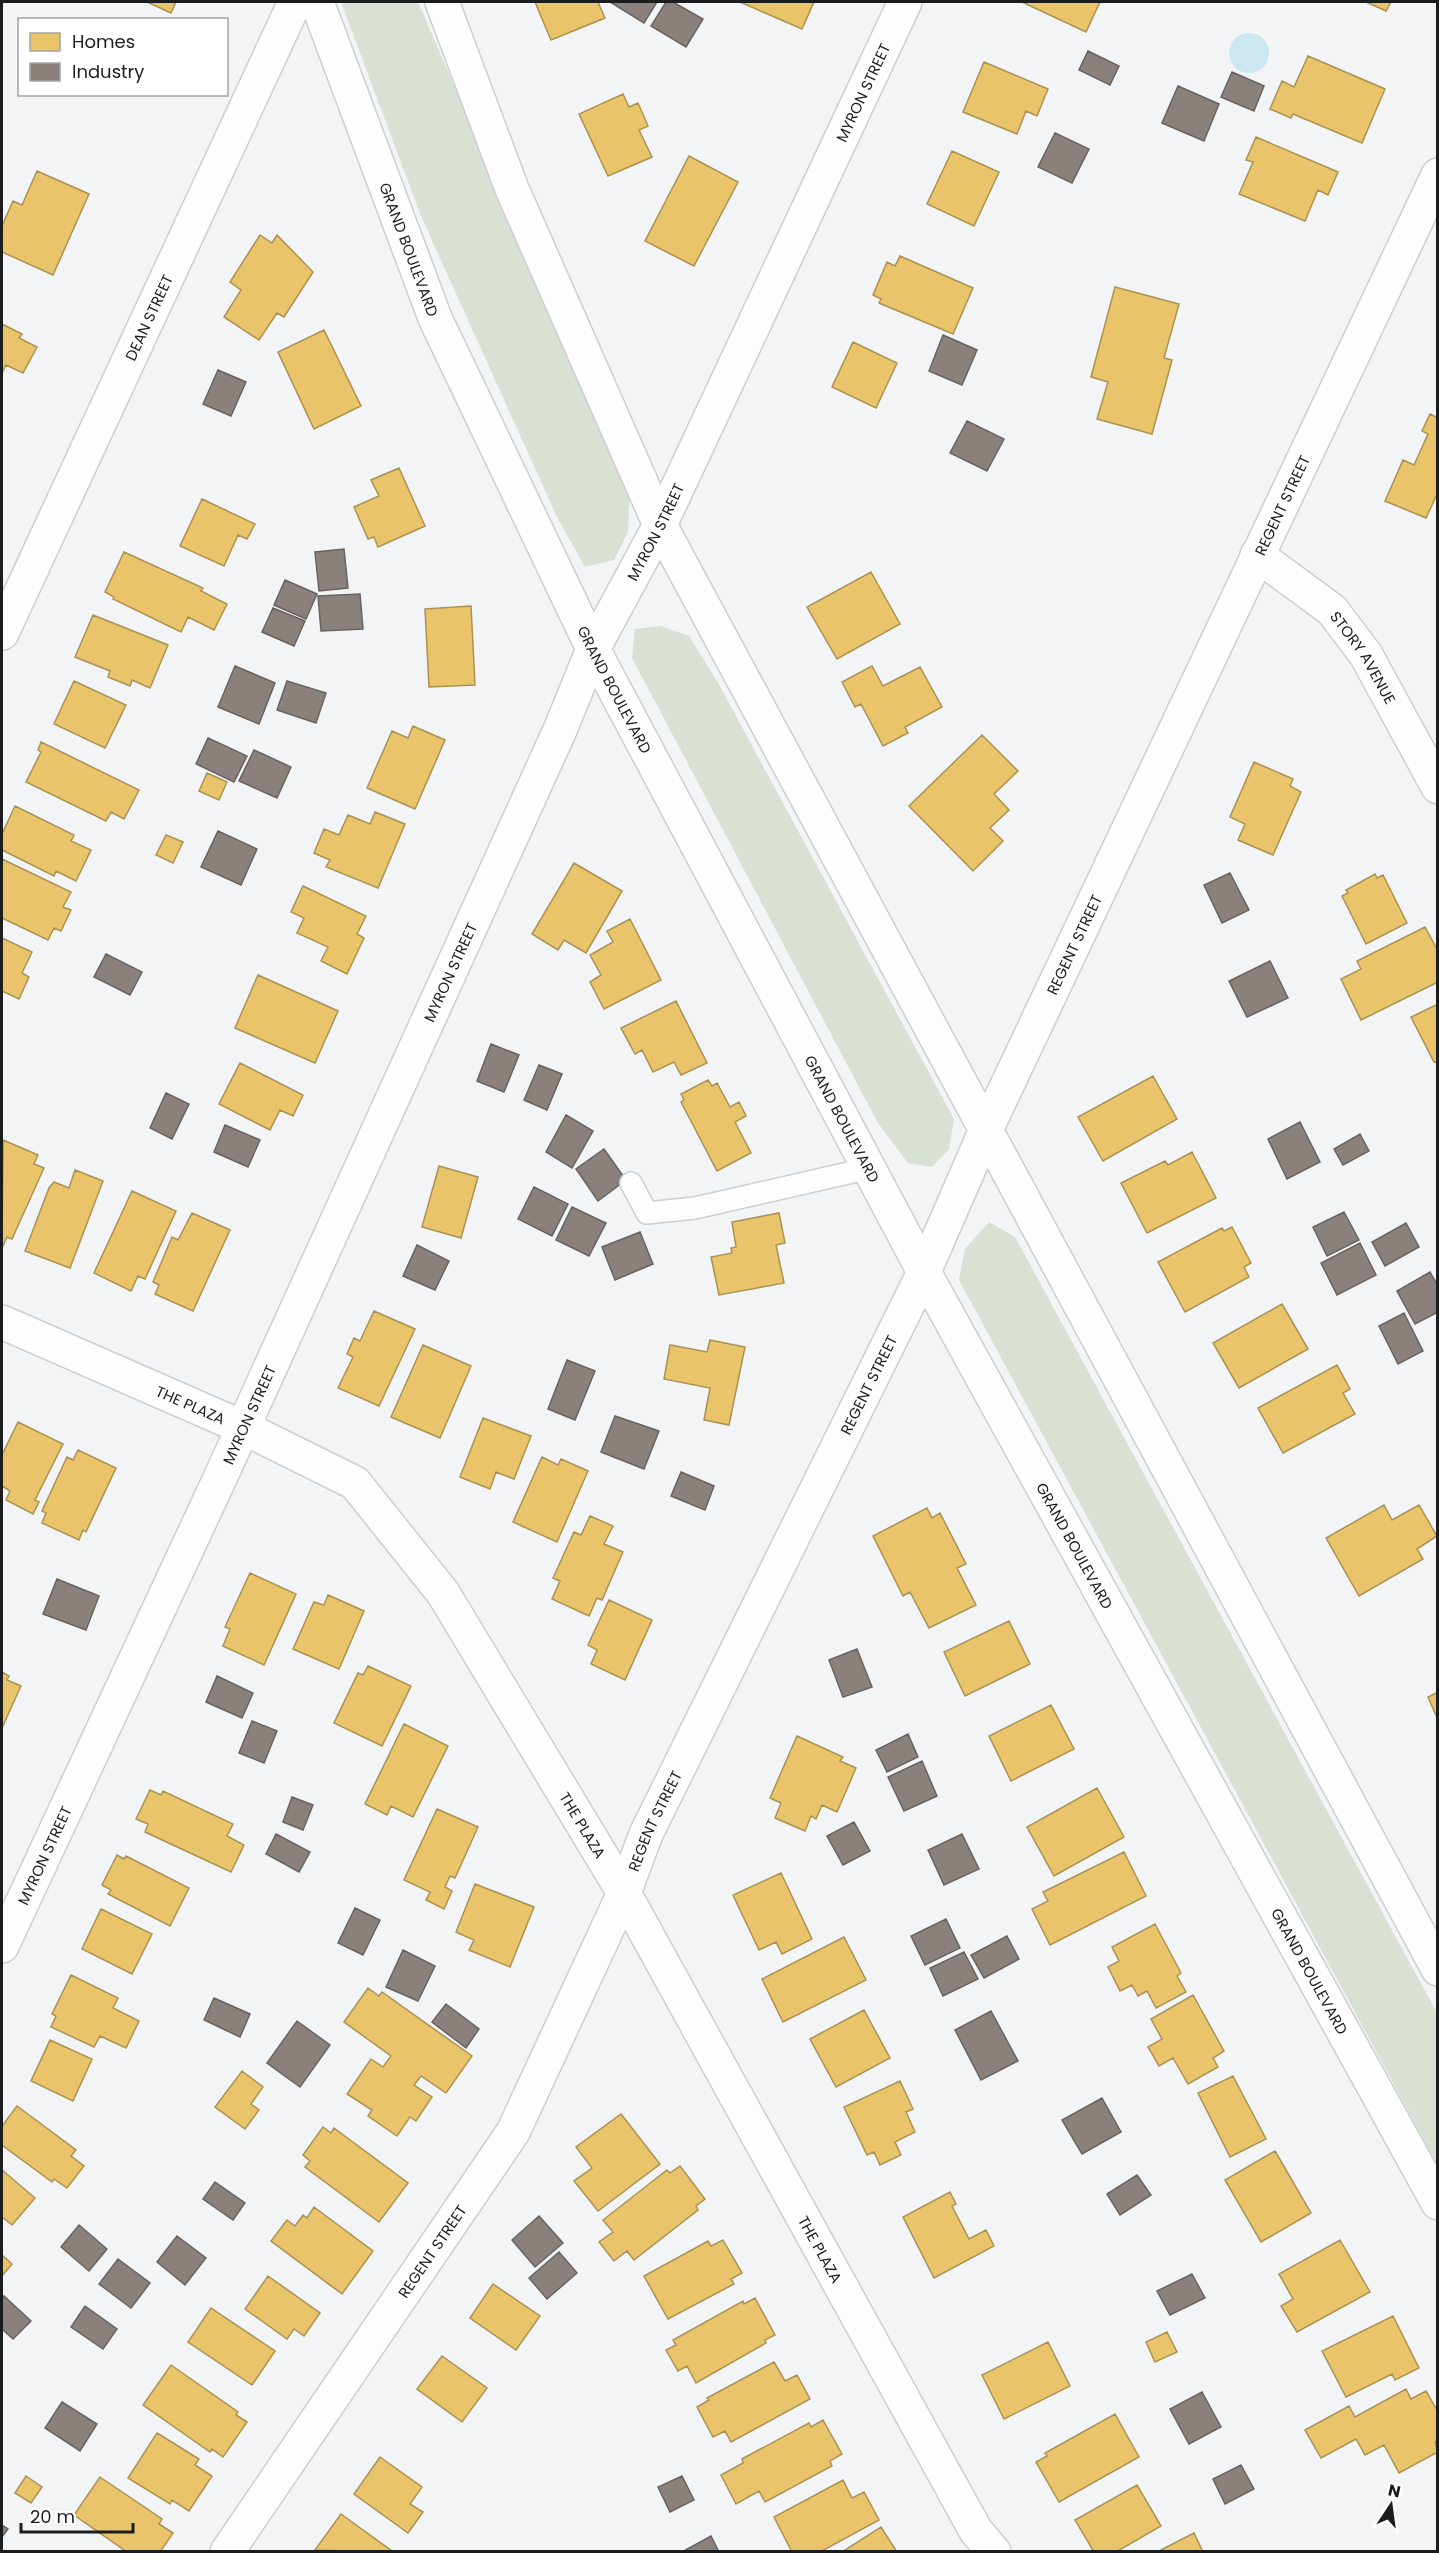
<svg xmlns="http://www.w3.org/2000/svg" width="1439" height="2553" font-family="Poppins,sans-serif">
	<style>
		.green { fill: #d9e0d4 }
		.water { fill: #cbe8f0 }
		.homes { fill: #e9c46a; stroke: #ab9253; stroke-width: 1.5 }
		.industry { fill: #8a817c; stroke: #696360; stroke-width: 1.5 }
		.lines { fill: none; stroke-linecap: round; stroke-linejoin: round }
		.lane-casing { stroke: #cdced0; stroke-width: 24 }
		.street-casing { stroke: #cdced0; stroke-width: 36 }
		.secondary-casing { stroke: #cdced0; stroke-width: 36 }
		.lane { stroke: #fdfdfe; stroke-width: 21 }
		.street { stroke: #fdfdfe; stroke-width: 33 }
		.secondary { stroke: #fdfdfe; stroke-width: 33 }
		.labels { text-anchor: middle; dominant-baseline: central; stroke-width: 6; stroke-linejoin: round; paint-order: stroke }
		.street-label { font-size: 15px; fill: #1b1c1e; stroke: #fff }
	</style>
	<rect width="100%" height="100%" fill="#f2f4f6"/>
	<path class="green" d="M341,2h77l212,491 -2,39 -14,28 -29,7 -28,-50 -136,-301z
		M661,626l28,10 28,45 237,438 -5,30 -17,18 -24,-4 -30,-40 -246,-465 3,-29z
		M989,1222l26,15 422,776v151l-478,-884 6,-31z"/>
	<path class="water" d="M1229 53a20 20 0 1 1 40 0a20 20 0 1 1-40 0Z"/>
	<path class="homes" d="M147,2h29l-5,11z
		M535,2h63l7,16 -54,22z
		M740,2h74l-12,27z
		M1022,2h78l-14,30z
		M1366,2h25l-5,9z
		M1308,56l77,33 -23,54 -69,-29 -2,4 -21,-9 12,-28 12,6z
		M984,62l64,27 -11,27 -11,-5 -9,23 -54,-22z
		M623,94l6,13 9,-4 10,23 -9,4 13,27 -44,19 -29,-62z
		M1256,137l82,35 -10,23 -10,-5 -13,31 -66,-27 14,-32 -7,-2z
		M952,151l47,21 -25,54 -47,-22z
		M689,156l49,26 -44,84 -49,-25z
		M37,171l52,23 -36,81 -51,-23v-26l11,-25 9,4z
		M260,235l12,8 5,-8 36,37 -29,45 -7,-4 -18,27 -35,-23 17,-27 -11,-8z
		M900,256l73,32 -20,46 -74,-31 2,-4 -8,-4 14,-33 8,4z
		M1115,287l64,17 -15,54 8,2 -20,74 -55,-15 11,-37 -17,-5z
		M2,324l20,10 -3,4 18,9 -14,26 -17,-8 -4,8z
		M324,330l37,76 -47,23 -36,-77z
		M853,342l44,21 -21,45 -44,-21z
		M1430,414l8,4v74l-12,26 -41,-17 18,-41 11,5 14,-31 -6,-3z
		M399,468l26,58 -47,21 -4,-10 -6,2 -14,-32 25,-11 -8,-16z
		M202,499l53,25 -8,15 -9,-4 -14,31 -44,-20z
		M124,552l79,36 -2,3 26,13 -13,26 -26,-13 -7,15 -68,-33 1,-2 -9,-5z
		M871,572l29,52 -63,35 -30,-52z
		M471,606l4,79 -46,2 -4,-78z
		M93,615l75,30 -18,43 -18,-8 -2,6 -22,-9 2,-6 -35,-14z
		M872,666l11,20 37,-19 22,40 -37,20 3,6 -25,13 -22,-42 -6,3 -13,-25z
		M74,681l52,24 -21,43 -51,-24z
		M413,726l32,14 -30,69 -48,-21 25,-57 16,7z
		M982,735l36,36 -24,23 15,16 -19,18 13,13 -30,30 -64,-65z
		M41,742l98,48 -15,29 -13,-7 -5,9 -80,-39 15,-30 -3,-2z
		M1254,762l39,17 -3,7 11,6 -28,63 -35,-15 7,-16 -15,-7z
		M207,773l20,9 -8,18 -20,-9z
		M15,806l59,29 -3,6 20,9 -15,31 -20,-10 -2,5 -52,-26v-16z
		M375,812l30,12 -27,64 -52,-21 4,-7 -16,-7 10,-24 15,6 9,-20 22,9z
		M166,835l17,7 -10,21 -17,-8z
		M2,859l69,33 -8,15 8,3 -10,21 -7,-3 -6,12 -46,-22z
		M574,863l48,28 -36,62 -22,-13 -6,10 -26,-16z
		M1375,874l2,4 6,-3 24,48 -41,21 -24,-48 6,-3 -2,-3z
		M303,886l63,30 -9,18 7,4 -17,36 -26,-13 7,-14 -31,-14 7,-15 -13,-6z
		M630,919l31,61 -57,29 -14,-27 11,-7 -11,-20 23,-13 -6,-11z
		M1425,927l13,24v31l-77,38 -20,-41 20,-10 -4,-8z
		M2,938l30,14 -10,21 7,4 -10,22 -17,-8z
		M258,975l80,36 -23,52 -80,-35z
		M676,1001l31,62 -26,12 -7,-13 -21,10 -11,-22 -7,4 -14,-26z
		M1438,1004v59l-4,-1 -23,-45z
		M240,1063l63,32 -10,21 -13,-6 -10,20 -51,-26z
		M1153,1076l24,43 -74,42 -25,-44z
		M708,1080l4,6 5,-3 13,24 9,-5 7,14 -11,6 16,31 -34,18 -36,-69 3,-2 -3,-6z
		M3,1140l35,15 -4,9 10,4 -32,71 -5,-2 -5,11z
		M1192,1152l24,46 -69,35 -26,-50 44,-22 3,4z
		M439,1166l39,11 -17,61 -39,-11z
		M75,1170l28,11 -33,87 -45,-17 24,-63 5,-6 15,6z
		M132,1191l44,20 -31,68 -7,-3 -7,15 -37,-18z
		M192,1213l38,17 -37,81 -38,-17 4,-9 -6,-3 19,-45 6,3z
		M779,1213l6,30 -9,2 8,38 -65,12 -8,-38 21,-4 -1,-5 5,-1 -4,-25z
		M1232,1227l19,36 -7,4 5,10 -64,35 -27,-50 64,-34 2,3z
		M1282,1304l26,45 -69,39 -26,-45z
		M374,1311l41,18 -36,77 -41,-18 15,-31 -6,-3 7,-16 6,3z
		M710,1340l35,7 -16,78 -25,-5 6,-32 -46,-9 6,-34 37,7z
		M423,1345l48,21 -31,72 -49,-21z
		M1337,1365l13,24 -7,4 12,21 -72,39 -25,-45z
		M483,1418l48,18 -17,43 -18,-7 -6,17 -30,-12z
		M18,1422l45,22 -28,56 4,2 -6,12 -27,-14 4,-9 -8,-5v-31z
		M78,1450l38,18 -30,64 -3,-2 -4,10 -37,-17 4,-10 -4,-2 25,-54 6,3z
		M542,1457l16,8 3,-6 27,12 -31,71 -44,-20z
		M1384,1505l8,15 27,-15 18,31 -20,13 6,10 -64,37 -33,-58z
		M927,1508l5,10 8,-5 26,51 -9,4 19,37 -47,23 -19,-36 -7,4 -30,-60z
		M590,1516l23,10 -9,18 19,8 -21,48 -5,-2 -8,18 -37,-17 8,-18 -7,-3 21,-46 7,3z
		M250,1573l46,21 -32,71 -41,-19 7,-17 -5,-2z
		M328,1595l36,16 -25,58 -46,-20 21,-47 10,3z
		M609,1600l43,20 -27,60 -34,-16 6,-14 -9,-5z
		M1009,1621l21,43 -65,32 -21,-44z
		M368,1666l43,20 -29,60 -48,-23 24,-50 5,2z
		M2,1672l7,4 -2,4 14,6 -19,42z
		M1438,1692v28l-10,-23z
		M1051,1705l23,44 -63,32 -22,-45z
		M404,1724l44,22 -35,71 -22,-11 -4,9 -22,-11z
		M797,1736l46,21 -3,4 16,7 -19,44 -15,-7 -6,14 -5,-3 -6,15 -30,-13 6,-15 -11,-5z
		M1097,1788l27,49 -70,39 -27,-49z
		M150,1790l11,5 2,-4 70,33 -6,12 17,9 -13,27 -86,-40 3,-8 -12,-5z
		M437,1809l41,18 -23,51 -5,-2 -5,11 7,4 -8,18 -18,-9 4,-8 -26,-12z
		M1124,1852l22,44 -96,49 -18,-36 16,-8 -5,-9z
		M117,1855l7,4 2,-3 63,32 -19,38 -62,-32 3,-4 -9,-5z
		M781,1873l31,66 -30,15 -6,-12 -17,8 -26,-55z
		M475,1884l59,23 -24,60 -41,-17 5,-10 -18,-8z
		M101,1909l51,25 -20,40 -50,-25z
		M1155,1924l26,49 -4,3 9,16 -30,16 -9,-17 -9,5 -6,-11 -12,6 -12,-24 11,-6 -7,-14z
		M844,1937l22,43 -83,42 -21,-43z
		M71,1975l47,23 -5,10 26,13 -13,27 -26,-12 -6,11 -43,-20 5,-11 -4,-2z
		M368,1988l11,8 3,-4 90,64 -26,37 -25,-17 -7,9 18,12 -16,24 -6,-4 -13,19 -29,-20 4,-6 -25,-16 24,-35 12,8 8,-11 -47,-34z
		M1193,1995l31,56 -11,7 5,9 -30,17 -15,-26 -14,8 -11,-19 14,-8 -11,-20z
		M864,2010l26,48 -54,29 -26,-48z
		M50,2040l42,19 -19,42 -42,-20z
		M242,2071l21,16 -12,17 8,6 -14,19 -30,-22z
		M1233,2076l33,63 -36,18 -32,-64z
		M900,2081l13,28 -7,3 9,20 -20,10 6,13 -21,10 -6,-13 -7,3 -23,-48z
		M17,2106l59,44 -5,6 13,10 -17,22 -13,-9 -2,3 -50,-37v-19z
		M621,2114l39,50 -62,47 -24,-30 18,-13 -16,-21z
		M323,2127l8,6 3,-5 74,55 -29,39 -74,-55 5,-6 -7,-6z
		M1275,2151l36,62 -50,29 -36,-62z
		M680,2166l25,33 -9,7 2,4 -64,50 -7,-9 -13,10 -15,-19 14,-10 -10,-12 64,-50 3,3z
		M2,2170l33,28 -23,27 -10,-8z
		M950,2192l6,12 -4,2 17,33 17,-9 8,16 -60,32 -31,-61z
		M314,2207l59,44 -31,43 -71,-53 16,-21 8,6 8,-11 4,3z
		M723,2240l19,33 -11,6 3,5 -66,35 -24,-43 64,-35 3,5z
		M1340,2240l30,52 -73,40 -16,-26 12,-7 -14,-25z
		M2,2255l10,9 -10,12z
		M268,2276l52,37 -16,23 -10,-7 -7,10 -42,-30z
		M493,2284l47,32 -24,34 -46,-32z
		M755,2298l20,37 -10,5 1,3 -70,40 -9,-17 -9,5 -12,-21 10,-5 -3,-5 70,-39 1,3z
		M211,2308l64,43 -23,34 -64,-43z
		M1393,2316l26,52 -24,12 -3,-6 -46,23 -24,-46z
		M1167,2332l10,20 -22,10 -9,-20z
		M1048,2342l22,44 -66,33 -22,-44z
		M442,2356l45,32 -25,34 -45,-33z
		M774,2362l11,19 12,-6 13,24 -79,43 -6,-11 -12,6 -16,-30 12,-7 -2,-2z
		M171,2365l67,47 -2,3 11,7 -24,35 -11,-8 -2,3 -67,-47z
		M1406,2389l5,10 15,-8 12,21v28l-3,2 3,10 -39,21 -15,-28 -19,10 -9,-16 -35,19 -16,-28 44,-24 6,11z
		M1115,2414l24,43 -80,45 -23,-40 11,-6 -2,-3z
		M823,2420l19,34 -12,7 2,5 -67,36 -6,-11 -23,13 -15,-29 22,-12 -1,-4 67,-36 2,4z
		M157,2433l42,26 -4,6 17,11 -23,35 -17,-11 -2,4 -42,-26z
		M380,2457l42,30 -12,17 13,8 -15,21 -54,-39z
		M26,2476l16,11 -11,16 -16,-10z
		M100,2477l62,42 -3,5 14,9 -13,19h-33l-53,-37z
		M843,2480l9,18 12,-6 15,28 -59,32h-28l-18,-35z
		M1137,2485l24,41 -45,26h-22l-19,-32z
		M341,2514l51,37v1l-77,-2z
		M881,2527l16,25h-55z
		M1194,2533l9,19h-46z"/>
	<path class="industry" d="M610,2h47l-13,21z
		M666,2h7l30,17 -17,28 -35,-21z
		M1088,51l31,15 -9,19 -31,-15z
		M1232,72l32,14 -10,25 -33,-14z
		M1178,86l41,18 -15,37 -42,-18z
		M1055,133l34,16 -17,34 -34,-16z
		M943,335l34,15 -15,35 -33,-14z
		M218,370l28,12 -15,34 -28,-12z
		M967,421l37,18 -17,32 -37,-18z
		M344,549l4,39 -29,3 -4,-39z
		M285,580l32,14 -11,25 -32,-14z
		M360,594l3,35 -42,2 -3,-35z
		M273,608l32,13 -11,25 -32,-14z
		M235,666l40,17 -16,41 -41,-17z
		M287,681l39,12 -10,30 -39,-13z
		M208,738l39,18 -13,26 -38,-18z
		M254,750l37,17 -14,31 -38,-17z
		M218,831l39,18 -16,36 -40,-18z
		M1230,873l19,37 -27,13 -18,-38z
		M106,954l36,18 -12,23 -36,-18z
		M1270,961l18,37 -41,19 -18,-36z
		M491,1044l28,11 -15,37 -27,-11z
		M539,1065l23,9 -15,36 -23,-10z
		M166,1093l23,11 -17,35 -22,-11z
		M566,1115l27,16 -21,37 -26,-16z
		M1300,1122l20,40 -33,17 -19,-40z
		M225,1125l35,15 -12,27 -34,-15z
		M1360,1134l9,17 -26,14 -9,-16z
		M604,1149l22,31 -28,21 -22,-32z
		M534,1187l34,17 -16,32 -34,-17z
		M572,1207l34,16 -17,33 -33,-16z
		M1344,1212l15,28 -32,16 -14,-29z
		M1406,1223l13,24 -34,19 -13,-24z
		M640,1232l13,32 -38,16 -13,-33z
		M1360,1243l16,32 -39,20 -16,-32z
		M417,1245l32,16 -14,29 -32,-14z
		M1430,1272l8,14v26l-23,12 -18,-33z
		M1404,1313l19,38 -25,13 -19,-38z
		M567,1360l28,11 -20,49 -27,-11z
		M615,1416l44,15 -15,38 -43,-17z
		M681,1472l33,14 -9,24 -34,-14z
		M57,1579l42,17 -13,34 -43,-16z
		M857,1649l15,38 -29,10 -14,-37z
		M217,1676l36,17 -11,25 -36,-16z
		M252,1721l25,10 -13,32 -25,-10z
		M908,1734l10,23 -31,15 -11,-22z
		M922,1761l15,35 -33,15 -16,-34z
		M292,1797l21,8 -10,25 -20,-8z
		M854,1822l16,29 -27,14 -16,-29z
		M276,1834l34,18 -11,20 -33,-18z
		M962,1834l17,35 -35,16 -16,-35z
		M355,1908l25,12 -17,35 -25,-12z
		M946,1919l14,29 -35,17 -14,-29z
		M1007,1936l12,23 -35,19 -13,-23z
		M403,1950l32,16 -17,35 -32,-14z
		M964,1952l14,27 -35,17 -13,-28z
		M214,1998l36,16 -10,23 -36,-17z
		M446,2004l33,25 -13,19 -34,-26z
		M991,2011l27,50 -37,19 -26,-50z
		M297,2021l33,24 -30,42 -33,-24z
		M1102,2098l19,34 -39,22 -20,-34z
		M1137,2175l14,20 -31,20 -13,-21z
		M215,2182l30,21 -12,17 -30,-21z
		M539,2216l24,27 -28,24 -23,-27z
		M79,2225l28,24 -18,22 -28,-24z
		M177,2236l29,22 -21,27 -28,-23z
		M559,2252l18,21 -30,26 -18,-21z
		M118,2259l32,24 -19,25 -32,-24z
		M1192,2274l13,24 -35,17 -13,-24z
		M4,2296l27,25 -18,18 -11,-10v-30z
		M85,2306l32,23 -14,20 -32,-22z
		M1202,2392l19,35 -32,17 -19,-35z
		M62,2402l35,22 -17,27 -35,-23z
		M1241,2465l13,24 -29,15 -12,-25z
		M682,2476l12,24 -24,12 -12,-25z
		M2,2525l6,4 -6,8z
		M711,2536l8,16h-37z"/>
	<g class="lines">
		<g class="lane-casing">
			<path id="lane" d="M631,1183l16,30 48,-5 175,-40"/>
		</g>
		<g class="street-casing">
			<g id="street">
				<path id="s1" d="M1257,555l75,55 34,45 72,132"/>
				<path id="s2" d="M2,1322l240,105 113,56 88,110 181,300 352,638 18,21"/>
				<path id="s3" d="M2,1946l219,-470 339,-746 33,-81 67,-124 245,-523"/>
				<path id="s4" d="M227,2552l286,-420 111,-239 22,-59 278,-562 61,-140 453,-957"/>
			</g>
		</g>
		<g class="secondary-casing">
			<g id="secondary">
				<path id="s5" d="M317,2l118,316 158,331 331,623 514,931"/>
				<path d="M442,2l70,187 148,336 778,1444"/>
				<path id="s6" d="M2,633l293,-631"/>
			</g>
		</g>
		<use href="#lane" class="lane"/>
		<use href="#street" class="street"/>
		<use href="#secondary" class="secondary"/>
	</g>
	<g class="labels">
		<g class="street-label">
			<text stroke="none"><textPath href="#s3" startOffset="2044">MYRON STREET</textPath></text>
			<text stroke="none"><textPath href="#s5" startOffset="264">GRAND BOULEVARD</textPath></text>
			<text stroke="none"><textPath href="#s6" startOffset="348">DEAN STREET</textPath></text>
			<text stroke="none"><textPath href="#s4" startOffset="2308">REGENT STREET</textPath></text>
			<text stroke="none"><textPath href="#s3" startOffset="1558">MYRON STREET</textPath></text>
			<text stroke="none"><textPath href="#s1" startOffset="150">STORY AVENUE</textPath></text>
			<text stroke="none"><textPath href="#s5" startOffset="750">GRAND BOULEVARD</textPath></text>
			<text stroke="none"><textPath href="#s4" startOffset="1822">REGENT STREET</textPath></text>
			<text stroke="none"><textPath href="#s3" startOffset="1072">MYRON STREET</textPath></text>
			<text stroke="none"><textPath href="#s5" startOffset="1236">GRAND BOULEVARD</textPath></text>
			<text stroke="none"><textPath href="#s4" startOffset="1336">REGENT STREET</textPath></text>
			<text stroke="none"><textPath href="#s2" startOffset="206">THE PLAZA</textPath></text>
			<text stroke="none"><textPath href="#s3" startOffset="586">MYRON STREET</textPath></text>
			<text stroke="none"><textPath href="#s5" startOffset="1722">GRAND BOULEVARD</textPath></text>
			<text stroke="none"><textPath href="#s4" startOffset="850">REGENT STREET</textPath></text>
			<text stroke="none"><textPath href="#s2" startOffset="800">THE PLAZA</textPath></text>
			<text stroke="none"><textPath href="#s3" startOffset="100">MYRON STREET</textPath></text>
			<text stroke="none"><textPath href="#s5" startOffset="2208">GRAND BOULEVARD</textPath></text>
			<text stroke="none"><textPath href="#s2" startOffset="1286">THE PLAZA</textPath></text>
			<text stroke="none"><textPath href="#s4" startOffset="364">REGENT STREET</textPath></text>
		</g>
	</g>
	<rect width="1439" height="2553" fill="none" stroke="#1b1c1e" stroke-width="6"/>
	<rect x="18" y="18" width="210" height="78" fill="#ffffff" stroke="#a4a4a5" stroke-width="1.5"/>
	<rect x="30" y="33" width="30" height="18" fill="#e9c46a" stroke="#a4a4a5" stroke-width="1.5"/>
	<text x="72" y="48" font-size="18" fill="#1b1c1e">Homes</text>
	<rect x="30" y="63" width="30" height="18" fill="#8a817c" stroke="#a4a4a5" stroke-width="1.5"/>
	<text x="72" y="78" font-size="18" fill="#1b1c1e">Industry</text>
	<g transform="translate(1391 2505) rotate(13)" stroke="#ffffff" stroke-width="4.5" paint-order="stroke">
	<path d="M0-4.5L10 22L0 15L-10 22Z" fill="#1b1c1e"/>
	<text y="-9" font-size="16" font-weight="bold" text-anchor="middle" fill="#1b1c1e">N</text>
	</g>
	<path d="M21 2523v9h112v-9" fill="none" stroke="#1b1c1e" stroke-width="3"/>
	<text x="30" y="2523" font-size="18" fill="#1b1c1e" stroke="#ffffff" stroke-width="4.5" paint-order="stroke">20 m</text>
</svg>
